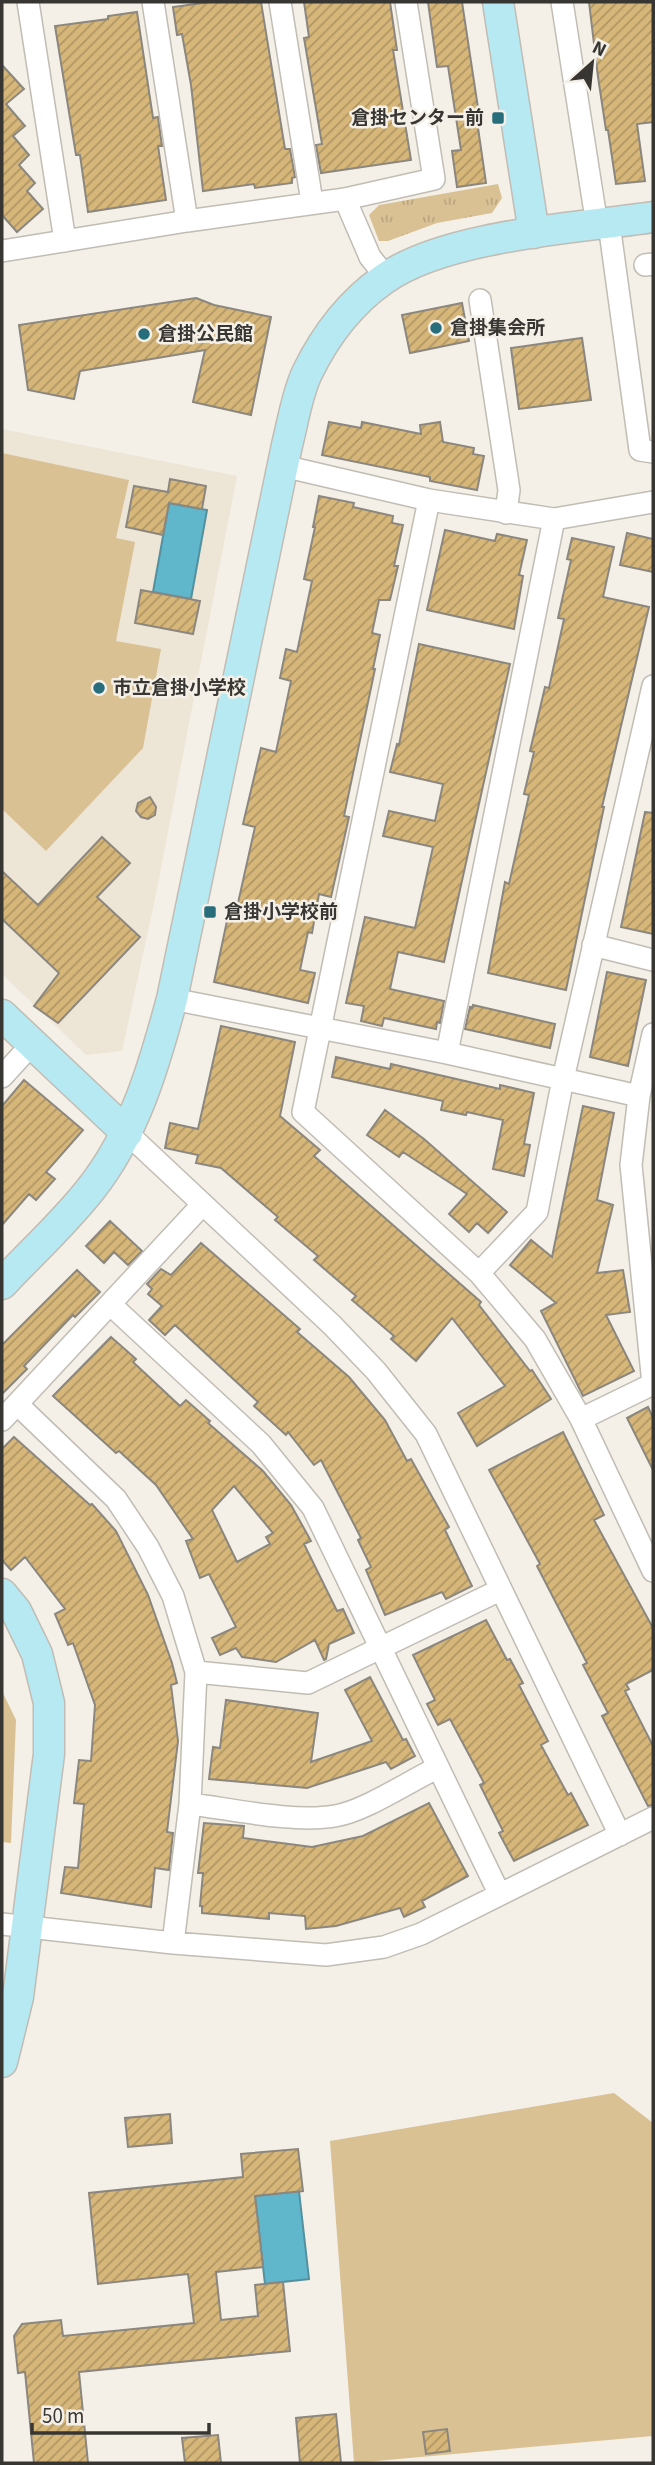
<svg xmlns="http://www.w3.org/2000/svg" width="655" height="2465" font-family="'Source Sans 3','Noto Sans JP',sans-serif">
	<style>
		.built { fill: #ede5d6 }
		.grass { fill: url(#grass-tufts) }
		.park { fill: #d9c194 }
		.water { fill: #60b6cb; stroke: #54909d; stroke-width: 2 }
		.building { fill: url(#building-hatch); stroke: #8b877f; stroke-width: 2; fill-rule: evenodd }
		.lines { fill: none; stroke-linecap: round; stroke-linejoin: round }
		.street-casing { stroke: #c1bcb4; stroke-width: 24 }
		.secondary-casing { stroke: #c1bcb4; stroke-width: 33 }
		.street { stroke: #fff; stroke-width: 21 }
		.secondary { stroke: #b6e9f2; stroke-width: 30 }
		.poi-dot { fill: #286d7c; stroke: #f5f0e7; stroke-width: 2.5 }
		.labels { text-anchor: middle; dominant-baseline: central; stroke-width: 5; stroke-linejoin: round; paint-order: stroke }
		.poi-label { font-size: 19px; font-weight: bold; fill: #383633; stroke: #f5f0e7; text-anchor: start }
	</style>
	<defs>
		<pattern id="grass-tufts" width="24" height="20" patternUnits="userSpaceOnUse" patternTransform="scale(1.75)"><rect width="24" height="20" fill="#d9c194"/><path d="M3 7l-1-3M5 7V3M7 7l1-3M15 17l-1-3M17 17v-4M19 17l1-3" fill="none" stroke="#bba680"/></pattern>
		<pattern id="building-hatch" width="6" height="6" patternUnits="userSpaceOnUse" patternTransform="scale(1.75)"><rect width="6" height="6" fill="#d7b779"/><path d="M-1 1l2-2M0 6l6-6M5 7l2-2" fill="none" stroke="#af9664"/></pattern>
	</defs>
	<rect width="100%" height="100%" fill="#f5f0e7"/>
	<path class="built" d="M2,429l235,47 -82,423 -33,152 -36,4 -84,-81z"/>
	<path class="grass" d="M498,184l4,14 -10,15 -55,10 -49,18h-9l-10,-26 10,-10z"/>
	<path class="park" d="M2,453l127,27 -13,58 19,4 -19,99 45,8 -18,99 -97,103 -44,-42z
		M2,1691l14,29 -5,123 -9,-1z
		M614,2093l39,30v313l-299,27 -24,-322z"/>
	<path class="water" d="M169,503l38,7 -16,89 -38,-7z
		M299,2191l10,88 -44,5 -10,-88z"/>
	<path class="building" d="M210,2h51l24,147h5l5,28 -3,1v5l-37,5 -1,-4 -51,7 -12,-106 -9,-51 -5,1 -4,-28z
		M304,2h86l7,48h-4l18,110 -90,13 -5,-28 6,-1 -18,-106 5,-1z
		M428,2h34l18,119h-3l9,62 -29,4 -5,-36 9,-1 -13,-84 -11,1z
		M589,2h64v120l-16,2 8,57 -29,3 -8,-54h-2l-8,-53z
		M137,12l16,106 5,-1 4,29h-4l8,54 -78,12 -8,-57h-4l-21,-129 53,-7v-3z
		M2,65l22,24 -18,15 19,22 -12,10 16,19 -10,10 16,18 -8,8 16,18 -26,23 -15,-17z
		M196,298l18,7 57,12 -20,98 -58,-13 12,-52 -125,21 -6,28 -46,-9 -9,-65z
		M462,303l7,38 -59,12 -8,-38z
		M582,338l9,62 -72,9 -8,-61z
		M329,422l32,6 1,-6 59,12 -1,-9 20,-3 3,20 31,6 -1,6 11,2 -7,34 -47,-9v-4l-108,-22z
		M170,479l36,7 -4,23 -33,-6 -6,32 -37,-8 8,-41 34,6z
		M319,496l35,7 -1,4 40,9 -1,7 11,2 -9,41h4l-8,34h-11l-7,33 8,2 -7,34h2l-31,147 5,1 -18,80 -12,-3 -7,39 -4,-1 -8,38 15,3 -7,30 -94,-21 17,-80 7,1 17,-76 -12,-3 18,-76 15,4 15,-71 -11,-3 6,-29 11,3 15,-71 -8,-2 11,-52h-2z
		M445,530l50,11 2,-7 30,6 -8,35 4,1 -9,53 -87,-19z
		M627,533l26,6v33l-33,-7z
		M572,538l42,9 -11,50 46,10 -47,200h2l-38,183 -78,-17 17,-91 4,2 20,-89 -5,-1 10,-42 -4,-1 15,-64 4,1 15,-69 -6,-1 13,-58 -4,-1z
		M141,590l59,11 -7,33 -58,-11z
		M419,644l91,20 -66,298 -46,-10 -8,37 54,12 -4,22 -3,-1 -1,7 -52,-11 -2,8 -21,-5 3,-15 -18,-3 19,-86 50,11 18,-81 -50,-11 6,-25 46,10 8,-37 -53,-12 7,-28 2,1z
		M150,797l6,10 -1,8 -7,4 -7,-2 -5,-6 2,-8z
		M645,812l8,1v121l-32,-7z
		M102,837l28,26 -33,34 43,40 -82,86 -24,-17 25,-33 -57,-54v-48l36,34z
		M607,972l39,8 -18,86 -38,-9z
		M473,1005l82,19 -5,24 -85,-19 5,-22 2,1z
		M221,1026l74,16 -15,74 40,34 -6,6 167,146 -2,3 51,66 2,-1 19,29 -74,47 -19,-33 47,-27 -53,-68 -36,43 -25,-22 3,-3 -42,-36 4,-4 -42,-36 4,-4 -43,-36 3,-3 -57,-49 -25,-5 2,-8 -33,-7 5,-25 28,6z
		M336,1057l54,12 1,-5 109,25v-4l34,8 -10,51 6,1 -6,31 -31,-7 10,-49 -36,-8 -1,3 -25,-5 2,-9 -111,-24z
		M24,1080l59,50 -37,42 9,7 -19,21 -7,-6 -27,31v-119z
		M583,1106l31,7 -17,87 16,5 -16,68 26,-3 7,42 -24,3 28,56 -51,25 -42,-85 15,-8 -46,-38 21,-25 21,17z
		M385,1110l39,29 83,73 -19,21 -11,-10 -8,9 -20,-18 18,-20 -64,-42 -4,5 -32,-22z
		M110,1221l32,30 -14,14 -14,-13 -10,11 -18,-17z
		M201,1243l99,86 -3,3 52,45 36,43 22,41 4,-2 38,68 -4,3 27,56 -26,13 -4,-7 -57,23 -19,-45 5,-3 -13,-27 3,-2 -40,-78 -7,5 -26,-33 -2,3 -32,-29 4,-4 -83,-77 -10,10 -16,-15 13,-14 -14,-12 4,-5 -5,-5 14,-15 10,6z
		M77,1270l23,22 -25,25 -2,-2 -49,51 3,3 -25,25v-49z
		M111,1337l25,22 -3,3 47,44 6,-6 24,21 -2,2 55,48 28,34 20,36 -7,3 33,67 6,-2 11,24 -25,11 -3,15 -2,1 -9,-20 -39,22 -34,-5 -6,-9 -16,7 -8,-17 24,-11 -27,-53 -9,4 -14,-37 7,-2 -37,-54 -37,-34 -3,2 -63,-57zM234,1486l39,47 -7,4 4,7 -33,18 -25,-52z
		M648,1407l5,11v52l-26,-52z
		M563,1432l41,83 -10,5 59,108v42l-27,14 3,5 -4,2 28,55v59l-5,1 -46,-90 6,-3 -25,-48 4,-2 -50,-97 3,-2 -51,-94z
		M14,1437l76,68 2,-1 24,27 32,64 24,68 5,20 -6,2 7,56 -11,91 6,1 -4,37 -14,-2 -4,39 -90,-14 4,-26 13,1 6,-64 -10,-1 5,-43 12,1 4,-56 -22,-62 -5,2 -13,-31 10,-5 -40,-52 -14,13 -9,-10v-111z
		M486,1620l21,40 3,-1 13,24 -4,2 29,56 -7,4 27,50 3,-2 17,32 -74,36 -15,-28 4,-2 -23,-46 4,-2 -34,-64 -12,6 -11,-21 8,-4 -22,-45z
		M370,1677l33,63 3,-1 9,17 -24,13 -5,-7 -79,26 -98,-9 4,-32 7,1 6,-48 92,13 -7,49 61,-21 -27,-51z
		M429,1803l39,73 -46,25 3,6 -21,10 -4,-9 -64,18 -30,3 -1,-13 -36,-3v6l-67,-6v-7h-2l3,-33h-5l6,-50 40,3 -1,12 69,9 51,-11z
		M170,2114l2,29 -44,4 -3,-29z
		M298,2149l5,42 -48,5 8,71 -47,5 5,48 37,-4 -3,-31 28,-3 7,69 -211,21 9,91h-54l-9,-91 -7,1 -4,-37 8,-12 39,-4 2,16 131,-13 -6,-49 -90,10 -9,-91 154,-16 -2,-23z
		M336,2414l5,49h-41l-4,-45z
		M447,2429l3,22 -24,3 -3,-22z
		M218,2435l3,28h-36l-3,-25z"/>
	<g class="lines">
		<g class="street-casing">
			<path id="street" d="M28,2l37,239
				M153,2l34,219
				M280,2l32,200
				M562,2l35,223
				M345,199l25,58 16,20
				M609,224l31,226 13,2
				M2,251l185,-30 158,-22 89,-20 -28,-177
				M645,265l8,-1
				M480,300l29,190 -3,23
				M283,466l146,34 125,19 99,-17
				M429,500l-126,612 176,161 56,66 46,80 72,152
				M593,945l60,15
				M172,999l275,54 192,43
				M447,1053l107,-534
				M2,1077l30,-33
				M127,1133l205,192 44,46 50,63 194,401
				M479,1273l58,-61 26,-133 90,-393
				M111,1305l150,139 52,64 186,385
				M17,1404l99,95 32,48 25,49 23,76 -6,132 -17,139
				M581,1419l72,-35 -22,-219 8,-69 14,-62
				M2,1420l201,-216
				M196,1672l112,11 192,-93
				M190,1804c42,5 103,19 145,12 30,-5 73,-34 102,-48
				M2,1924l171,19 153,12 58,-8 37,-13 232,-116"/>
		</g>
		<g class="secondary-casing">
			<path id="secondary" d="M498,2l36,231
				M2,1015l125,118
				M2,1284c29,-31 62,-61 88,-94 44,-55 64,-124 82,-191l115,-554c6,-23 10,-51 20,-72 18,-37 44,-71 77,-94 62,-44 194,-51 269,-62
				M2,1594l14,17 21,43 12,49v51l-31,243 -16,65"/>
		</g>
		<use href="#street" class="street"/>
		<use href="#secondary" class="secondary"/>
	</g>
	<g class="poi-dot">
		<rect x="491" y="111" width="14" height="14" rx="3.5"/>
		<circle cx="436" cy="328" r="7"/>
		<circle cx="144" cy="334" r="7"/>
		<circle cx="99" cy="688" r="7"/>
		<rect x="203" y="905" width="14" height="14" rx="3.5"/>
	</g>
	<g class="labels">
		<g class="poi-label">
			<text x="484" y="118" text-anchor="end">倉掛センター前</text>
			<text x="450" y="328">倉掛集会所</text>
			<text x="158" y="334">倉掛公民館</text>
			<text x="113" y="688">市立倉掛小学校</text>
			<text x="224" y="912">倉掛小学校前</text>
		</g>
	</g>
	<rect width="655" height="2465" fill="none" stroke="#383633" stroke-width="7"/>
	<g transform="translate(592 63) rotate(27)" stroke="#f5f0e7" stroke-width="5" paint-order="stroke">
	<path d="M0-5L12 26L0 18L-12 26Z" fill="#383633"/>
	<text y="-10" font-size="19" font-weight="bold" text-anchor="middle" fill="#383633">N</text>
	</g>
	<path d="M32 2423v10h177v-10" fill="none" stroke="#383633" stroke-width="3.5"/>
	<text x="42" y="2423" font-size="21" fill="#383633" stroke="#f5f0e7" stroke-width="5" paint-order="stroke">50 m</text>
</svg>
